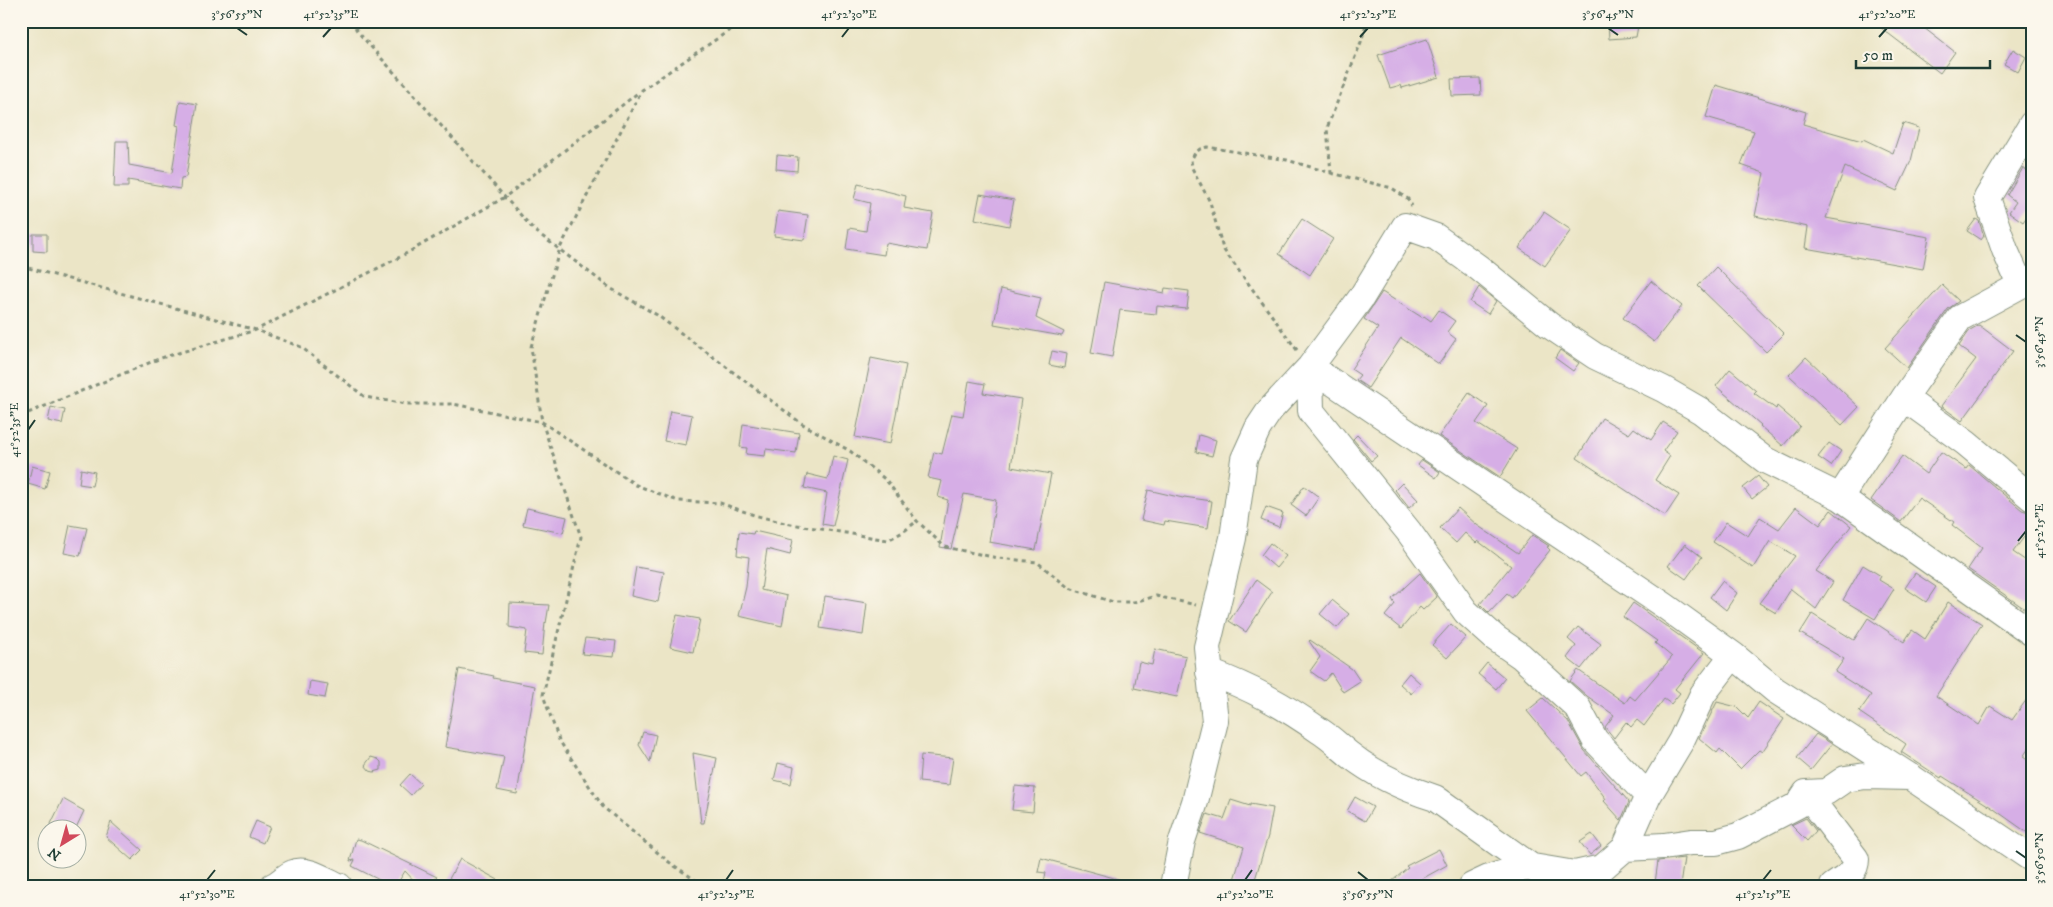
<svg xmlns="http://www.w3.org/2000/svg" width="2053" height="907" font-family="'IM FELL DW Pica',serif">
	<style>
		.building { fill: #d6aee6 }
		.lines { fill: none; stroke-linecap: round; stroke-linejoin: round }
		.minor-casing { stroke: #85917d; stroke-width: 28 }
		.path { stroke: #85917d; stroke-width: 3; stroke-dasharray: 4 4; stroke-linecap: butt }
		.minor { stroke: #fff; stroke-width: 26 }
		.ticks { fill: none; stroke: #1f3d34; stroke-width: 2 }
		.neatline { fill: none; stroke: #1f3d34; stroke-width: 2 }
		.ticks-label { font-size: 12px; text-anchor: middle; fill: #1f3d34 }
	</style>
	<rect width="100%" height="100%" fill="#fbf7ec"/>
	<filter id="ink" filterUnits="userSpaceOnUse"><feTurbulence type="fractalNoise" baseFrequency=".02" numOctaves="2"/><feDisplacementMap in="SourceGraphic" scale="10" xChannelSelector="R" yChannelSelector="G"/><feConvolveMatrix kernelMatrix="1 2 1 2 8 2 1 2 1" color-interpolation-filters="sRGB"/></filter>
	<filter id="wash" filterUnits="userSpaceOnUse"><feTurbulence type="fractalNoise" baseFrequency=".0096" numOctaves="4" result="noise"/><feDisplacementMap in="SourceGraphic" scale="20" xChannelSelector="R" yChannelSelector="G"/><feGaussianBlur stdDeviation="1.12" result="paint"/><feColorMatrix in="noise" values="0 0 0 0 0 0 0 0 0 0 0 0 0 0 0 0 0 1.4 0 .05"/><feComposite in="paint" operator="in"/></filter>
	<g filter="url(#wash)">
		<rect width="100%" height="100%" fill="#ebe5c6"/>
		<g id="blocks">
			<path class="building" d="M1608,21h31l-3,16 -27,2z
				M1872,21h43l40,31 -15,21z
				M1427,39l12,38 -37,11 -1,-3 -11,3 -12,-33z
				M2013,49l13,8 -8,15 -14,-8z
				M1480,78l1,17 -29,1 -1,-17z
				M1716,85l90,27 -3,12 59,17 1,-2 30,14 10,-30 16,5 -8,33 -14,30 -52,-24 -19,51 103,19 -6,32 -118,-21 3,-21 -53,-11 9,-43 -23,-8 13,-34 -48,-14z
				M180,101l17,3 -11,73 -5,1 -1,11 -52,-9v7h-14l2,-46h12l1,24 43,8 7,-47 -3,-1z
				M777,155l21,2 -1,14 -21,-2z
				M2023,168l9,6v39l-2,-1 -7,10 -14,-10 7,-10 -9,-7z
				M858,184l48,12 -2,12 29,5 -6,37 -41,-7 -2,12 -38,-6 3,-21 17,3 4,-28 -16,-4z
				M980,194l34,6 -5,26 -34,-7z
				M778,211l30,4 -4,25 -30,-4z
				M1544,212l27,18 -26,36 -26,-18z
				M1302,219l31,20 -23,36 -31,-21z
				M1976,219l3,2 5,15 -3,4 -14,-9z
				M33,234h14v18l-14,-1z
				M1716,267l68,67 -18,18 -68,-66z
				M1651,281l31,25 -28,36 -31,-24z
				M1104,282l60,11 1,-5 24,3 -2,18 -30,-3 -1,8 -36,-4 -8,47 -21,-4z
				M1942,285l17,16 -11,8 -41,59 -22,-20z
				M1479,287l17,14 -8,13 -18,-12z
				M1001,289l40,9 -5,20 28,14 -2,4 -68,-12z
				M1382,292l41,26 1,-2 7,5 8,-11 16,11 -8,11 9,7 -17,25 -38,-26 -33,50 -12,-8 4,-5 -9,-6 27,-41 -14,-9z
				M1979,325l34,26 -51,70 -21,-15 35,-47 -17,-13 11,-16z
				M1560,350l19,13 -6,8 -18,-13z
				M1052,351l14,3 -2,14 -15,-3z
				M1806,357l53,50 -17,18 -53,-50z
				M871,358l35,7 -16,79 -35,-7z
				M1730,369l26,22 -2,2 22,16 1,-3 23,20 -17,20 -23,-20 1,-1 -45,-39z
				M969,381l16,3 -2,9 38,6 -10,68 40,7 -15,76 -47,-8 7,-42 -32,-6 -13,55 -11,-2 8,-47 -10,-3 4,-16 -14,-3 6,-26 8,2 10,-40 11,2z
				M1469,393l19,13 -12,17 41,26 -17,28 -61,-41z
				M51,407l14,3 -3,14 -14,-3z
				M670,411l22,4 -6,30 -22,-4z
				M1602,418l27,16 5,-6 17,12 12,-18 14,9 -14,20 7,5 -15,24 24,15 -14,21 -88,-58z
				M743,424l56,9 -3,20 -30,-4 -1,7 -19,-2 1,-6 -7,-1z
				M1199,435l17,5 -4,16 -16,-4z
				M1357,435l20,21 -6,5 -18,-22z
				M1829,443l12,8 -10,15 -13,-9z
				M1941,452l25,17 3,-4 53,45 10,3v13l-19,26 19,13v34l-7,10 -57,-40 14,-21 -30,-23 2,-3 -35,-24 -18,24 -30,-22 31,-44 24,18z
				M833,456l15,4 -15,66 -11,-2 5,-31 -23,-5 3,-14 21,5z
				M1422,460l18,12 -4,6 -18,-13z
				M32,466l18,5 -5,18 -17,-5z
				M81,469l14,3 -3,14 -13,-2z
				M1758,476l9,11 -15,12 -9,-11z
				M1402,483l16,17 -9,8 -14,-18z
				M1304,486l15,11 -13,19 -15,-11z
				M1148,490l35,8 1,-1 28,4 -4,27 -43,-7 -1,4 -23,-5z
				M1266,507l17,6 -4,14 -18,-7z
				M1796,507l24,18 11,-15 20,16 -35,45 17,11 -17,27 -25,-20 -15,24 -17,-10 36,-47 -25,-15 -17,27 -40,-26 13,-20 22,14 12,-19 19,12z
				M527,508l40,9 -4,16 -40,-8z
				M1458,508l19,17 41,28 14,-18 17,11 -2,1 3,3 -38,48 -5,-4 -18,19 -9,-9 31,-38 -33,-25 -2,2 -11,-10 -9,10 -16,-15z
				M70,525l17,3 -7,28 -16,-3z
				M754,531l39,9 -3,15 -23,-6 -6,41 26,6 -5,30 -43,-10 7,-29 3,-30 -12,-2 2,-23 14,2z
				M1270,543l16,13 -10,12 -15,-13z
				M1685,544l17,13 -16,22 -18,-13z
				M1863,565l18,11 -2,4 15,9 -19,30 -32,-19z
				M636,567l28,5 -6,30 -27,-6z
				M1420,573l17,24 -14,13 -3,-3 -19,22 -16,-13 10,-12 -3,-5z
				M1915,573l21,14 -10,15 -21,-14z
				M1256,580l16,12 -26,40 -17,-11z
				M1722,581l15,12 -11,17 -16,-13z
				M825,596l42,7 -4,32 -43,-7z
				M1332,600l17,14 -12,14 -17,-14z
				M1948,602l34,22 -46,72 43,29 11,-19 22,14 20,-28v51l-9,14 9,6v73l-41,-29 -49,-31 -1,2 -40,-26 5,-8 -47,-32 12,-17 -36,-23 9,-13 -44,-26 12,-19 42,26 14,-22 36,24 8,-12 13,9z
				M510,603l39,2 -3,18 -1,-1 -3,33 -18,-2 3,-23 -18,-3z
				M1633,603l71,50 -29,36 5,4 -9,11 -7,-5 -20,27 -7,-6 -6,7 -5,-5 -12,16 -9,-11 9,-12 -27,-19 -17,-15 8,-11 47,33 5,-7 5,4 37,-43 -17,-14 2,-2 -34,-24z
				M677,615l23,4 -7,33 -23,-5z
				M1451,624l15,13 -19,21 -15,-13z
				M1578,627l23,17 -20,25 -14,-11 9,-12 -8,-7z
				M585,638l31,3 -2,16 -32,-3z
				M1310,640l42,29 8,12 -17,11 -12,-19 -7,8 -14,-10 10,-14 -11,-16z
				M1155,649l31,7 -9,41 -43,-9 5,-26 13,3z
				M1487,663l18,15 -9,11 -18,-15z
				M459,669l35,7 -1,2 42,8 -18,108 -20,-4 7,-33 -59,-10z
				M1409,673l11,10 -9,11 -11,-10z
				M310,681l18,3 -3,14 -17,-3z
				M1543,698l25,23 16,29 45,52 -8,18 -17,-19 2,-2 -20,-27 -5,4 -54,-65z
				M1717,702l20,5 11,11 11,-16 25,17 -22,33 -3,-2 -19,19 -20,-20 -3,4 -18,-15z
				M643,732l13,3 -6,27 -11,-17z
				M1816,734l16,10 -21,26 -14,-12z
				M693,753l24,5 -13,65h-3z
				M921,755l32,3 -4,27 -30,-3z
				M371,757l7,2 3,3v8l-7,2 -4,-1 -5,-6z
				M778,763l16,4 -3,17 -17,-4z
				M410,774l11,10 -10,11 -11,-10z
				M1015,786l20,2 -2,24 -21,-2z
				M1355,797l18,10 -8,14 -18,-10z
				M63,799l21,12 -9,19h-27z
				M1231,800l19,6v-2l23,4 -5,28 -15,50h-21l12,-39 -44,-14 7,-19 17,5z
				M1806,818l10,13 -9,10 -16,-16z
				M256,821l14,6 -7,16 -14,-6z
				M111,822l31,28 -10,10 -26,-23z
				M1592,834l9,12 -11,9 -10,-13z
				M356,839l5,1 76,37 -9,9h-9l-14,-15 -9,15h-5l-39,-20 3,-6 -5,1z
				M1439,849l8,16 -38,21h-23l22,-18 -2,-2z
				M1041,858l84,23v5h-82l3,-13 -8,-1z
				M1684,858l-4,28h-16l-9,-3 3,-22z
				M460,859l49,27h-64z"/>
		</g>
	</g>
	<g filter="url(#ink)">
		<use href="#blocks" fill-opacity="0" stroke="#85917d" stroke-width="1"/>
		<g class="lines">
			<g class="minor-casing">
				<path id="minor" d="M2020,284l-15,-34 -18,-52 45,-74
					M1310,367l355,239 68,49 42,35 137,88 120,81
					M1310,367l1,44 98,121 57,80 29,26 26,18 57,52 17,32 53,56
					M1904,398l62,45 66,55
					M1840,497l64,-99 56,-80 72,-39
					M1209,672c43,16 74,33 111,59 11,7 20,16 30,24 25,20 54,33 85,43l105,75
					M1806,793l50,66c0,15 -12,19 -23,27
					M1625,848l23,-52 33,-55 22,-47 30,-39
					M273,886c8,-3 12,-10 20,-13 14,-6 33,8 46,13
					M1173,886l9,-45 13,-39 20,-81 -8,-74 26,-109 11,-79 14,-31 12,-18 40,-43 51,-69 44,-72 31,11 43,31 70,57 46,31 68,33 38,22 64,49 75,37 192,136
					M1472,886l17,-8 24,-8 20,-3 42,7 27,-6 23,-20 39,-2 27,-4h25l22,-6 60,-31 8,-12 20,-1 19,-13 21,-3 45,1"/>
			</g>
			<path class="path" d="M351,21l7,11 176,198 76,58 47,27 144,108 49,28 36,29 31,41 28,26 53,11 39,4 32,26 44,14h21l22,-6 40,9
				M1331,173l61,15 16,11 4,7
				M21,266l235,64 45,17 64,50 41,7h47l89,18 94,63 42,16 42,2 34,12 31,8 103,17 15,-8 14,-11
				M1297,350l-74,-101 -13,-47 -18,-34 -1,-8 4,-7 5,-4 7,-2 80,13 44,13 -4,-45 34,-86 6,-21
				M21,416l140,-58 95,-28 144,-73 105,-60 134,-105
				M704,886l-35,-24 -66,-55 -44,-67 -16,-45 38,-158 -39,-115 -11,-75 29,-99 82,-158 101,-69"/>
			<use href="#minor" class="minor"/>
		</g>
	</g>
	<path class="ticks" d="M237,28l10,7M1608,28l10,7M323,37l8,-9M842,37l7,-9M1360,37l8,-9M1879,37l8,-9M2016,335l10,7M28,430l7,-10M2018,541l8,-10M2016,851l10,7M1358,872l10,8M207,880l8,-10M726,880l7,-10M1245,880l7,-10M1763,880l8,-10"/>
	<rect width="2053" height="907" fill="none" stroke="#fbf7ec" stroke-width="55"/>
	<g transform="translate(62 844) rotate(217)"><circle r="24" fill="#fbf7ec" stroke="#a3ada2"/>
	<path d="M0-4L9 19L0 12L-9 19Z" fill="#d1495b"/>
	<text y="-8" font-size="14" font-weight="bold" text-anchor="middle" fill="#1f3d34">N</text>
	</g>
	<path d="M1856 60v8h134v-8" fill="none" stroke="#1f3d34" stroke-width="2.5"/>
	<text x="1863" y="60" font-size="15" fill="#1f3d34" stroke="#fbf7ec" stroke-width="4" paint-order="stroke">50 m</text>
	<rect x="28" y="28" width="1998" height="852" class="neatline"/>
	<g class="ticks-label">
		<text x="237" y="18">3°56'55"N</text>
		<text x="331" y="18">41°52'35"E</text>
		<text x="849" y="18">41°52'30"E</text>
		<text x="1368" y="18">41°52'25"E</text>
		<text x="1608" y="18">3°56'45"N</text>
		<text x="1887" y="18">41°52'20"E</text>
		<text transform="translate(2039 342) rotate(-90)" y="4">3°56'45"N</text>
		<text transform="translate(14 430) rotate(-90)" y="4">41°52'35"E</text>
		<text transform="translate(2039 531) rotate(-90)" y="4">41°52'15"E</text>
		<text transform="translate(2039 858) rotate(-90)" y="4">3°56'50"N</text>
		<text x="207" y="898">41°52'30"E</text>
		<text x="726" y="898">41°52'25"E</text>
		<text x="1245" y="898">41°52'20"E</text>
		<text x="1368" y="898">3°56'55"N</text>
		<text x="1763" y="898">41°52'15"E</text>
	</g>
</svg>
